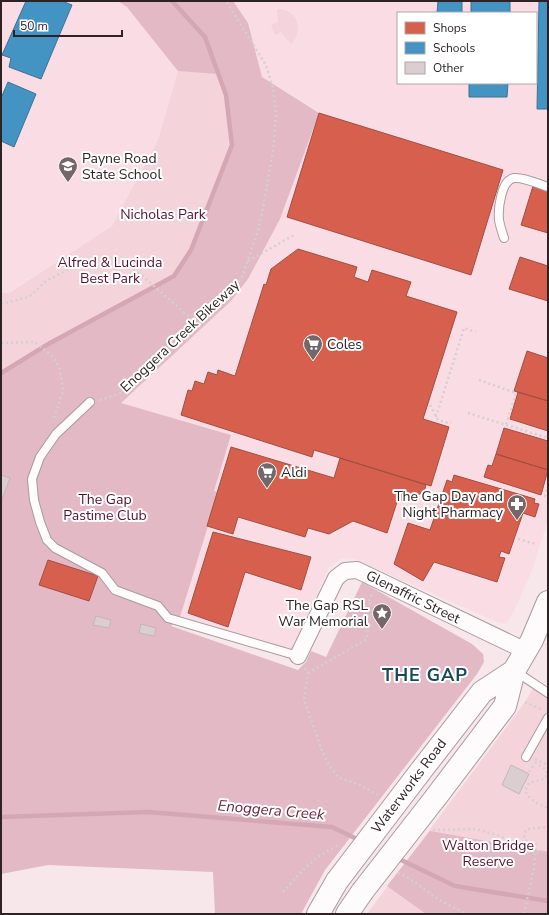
<svg xmlns="http://www.w3.org/2000/svg" width="549" height="915" font-family="'Nunito Sans',sans-serif">
	<style>
		.built { fill: #fadde4; fill-rule: evenodd }
		.green { fill: #f5d3db }
		.forest { fill: #e2b9c4 }
		.shops { fill: #d6604d; stroke: #a44d41 }
		.schools { fill: #4393c3; stroke: #3d7194 }
		.lines { fill: none; stroke-linecap: round; stroke-linejoin: round }
		.stream { stroke: #d5a7b3; stroke-width: 4.5 }
		.building { fill: #dbced1; stroke: #c3b6b9 }
		.service-casing { stroke: #a89b9f; stroke-width: 10 }
		.minor-casing { stroke: #a89b9f; stroke-width: 18 }
		.primary-casing { stroke: #a89b9f; stroke-width: 24 }
		.path { stroke: #d4d0d0; stroke-width: 2.5; stroke-dasharray: 2 3; stroke-linecap: butt }
		.service { stroke: #fefbfc; stroke-width: 8 }
		.minor { stroke: #fefbfc; stroke-width: 16 }
		.primary { stroke: #fefbfc; stroke-width: 22 }
		.primary-bridge-casing { stroke: #a89b9f; stroke-width: 24; stroke-linecap: butt }
		.primary-bridge { stroke: #fefbfc; stroke-width: 22 }
		.labels { text-anchor: middle; dominant-baseline: central; stroke-width: 4; stroke-linejoin: round; paint-order: stroke }
		.poi-label { font-size: 14px; fill: #2e2225; stroke: #fff; text-anchor: start }
		.park-label { font-size: 14px; fill: #57102c; stroke: #fff }
		.street-label { font-size: 14px; fill: #2e2225; stroke: #fff }
		.water-label { font-size: 15px; font-style: italic; fill: #6c253e; stroke: #fff }
		.district-label { font-size: 18px; font-weight: bold; letter-spacing: 1px; fill: #144959; stroke: #fff }
	</style>
	<rect width="100%" height="100%" fill="#f7e6ea"/>
	<path class="built" d="M1,1h117l9,6 51,64 -20,69 -46,86 -104,67h-7z
		M233,1h315v519l-17,53 -17,38 -8,13 -9,-2 -143,-63 -11,-1 -14,9 -35,79 -3,3 -5,1 -106,-33 28,-91 9,-34 -3,-1 17,-56 -111,-32 111,-102 17,-22 71,-167 -57,-35 -14,-54zM398,13h138v70h-138z"/>
	<path class="green" d="M118,1l87,36 21,58 6,50 -41,105 -17,26 -124,67 -49,30v-80h8l103,-67 46,-86 20,-69 -51,-64z
		M277,9c20,0 28,21 14,35l-10,-12 -6,3 -4,-10 7,-3z
		M535,685l13,6v223h-181l158,-212z"/>
	<path class="forest" d="M118,1h115l15,22 14,54 57,36 -39,106 -32,60 -17,22 -110,102 110,32 -17,56 4,1 -10,34 -28,91 -9,9 127,44 8,-8 5,-11 15,6 36,-75 110,62 11,10 1,8 -7,12 -152,196 -24,44h-86l-2,-42 -165,-7 -47,9v-501l49,-30 124,-67 17,-26 41,-104 -6,-51 -7,-21 -41,-3 -51,-64z
		M430,831l118,21v62h-122l-39,-28z"/>
	<path class="shops" d="M319,113l184,57 -32,105 -184,-58z
		M533,186l15,5v42l-27,-8z
		M298,249l59,18 -3,10 14,5 4,-12 39,12 -5,14 51,16 -34,107 26,8 -18,59 -117,-36 -2,7 -131,-42 7,-25 4,1 3,-10 9,3 4,-12 9,3 1,-5 17,6 29,-92 2,1 5,-16z
		M520,257l28,9v35l-39,-12z
		M527,351l21,7v43l-34,-10z
		M518,392l30,9v30l-38,-12z
		M504,428l44,13v29l-52,-16z
		M231,447l103,31 6,-20 86,27 -2,7 -20,9 -6,-2 -11,34 -34,-12 -24,13 -21,-6 -3,9 -67,-20 -5,17 -26,-8z
		M496,454l52,16 -7,25 -57,-18 4,-12 4,1z
		M454,475l81,24 -1,4 5,1 -4,13 -12,-4 -14,41 -8,-3 -2,6 6,1 -8,24 -63,-20 -11,19 -29,-17 14,-41 22,7 17,-50 5,2z
		M213,532l98,25 -10,33 -56,-18 -17,55 -40,-14z
		M48,560l50,16 -9,25 -50,-16z"/>
	<path class="schools" d="M26,1h36l10,4 -31,74 -32,-12 2,-9 -9,-3z
		M438,1h24v12h-25z
		M471,1h39v12h-39z
		M539,1h9v108h-11z
		M8,82l28,12 -22,53 -13,-6v-43z
		M469,83h39l-1,14h-38z"/>
	<g class="lines">
		<path class="stream" d="M1,373l49,-30 124,-67 17,-26 41,-105 -6,-50 -21,-58 -33,-36
			M1,817l147,-5 184,15 29,14
			M397,858l58,28 93,15"/>
	</g>
	<path class="building" d="M1,475l9,3 -9,24z
		M96,616l15,4 -2,8 -16,-3z
		M141,624l15,4 -2,8 -15,-3z
		M511,765l18,9 -10,20 -17,-9z"/>
	<g class="lines">
		<g class="service-casing">
			<path id="service" d="M504,238c-2,-6 -4,-12 -5,-18 -1,-11 2,-40 15,-42 11,-1 24,6 34,9
				M90,402l-34,32 -16,23 -8,22 2,21 6,22 7,18 8,8 47,25 13,17 43,16 10,12 130,38
				M515,671l33,22
				M526,757l22,-39"/>
		</g>
		<g class="minor-casing">
			<path id="minor" d="M298,656l38,-78 9,-7 12,-1 169,81"/>
		</g>
		<g class="primary-casing">
			<path id="primary" d="M420,772l62,-80 32,-21
				M436,797l69,-91 9,-35 18,-31 16,-38
				M318,914l19,-33
				M347,914l15,-22"/>
		</g>
		<path class="path" d="M248,261l48,-27
			M1,304l28,-7 17,-16 34,-18 32,1 15,4 12,5 55,48
			M1,343l34,-1 19,16 6,11 3,22 -10,30
			M479,380l37,13 -10,32
			M100,400l25,-8 54,-58 53,-44 10,-13 16,-46 8,-39 7,-41 3,-38 -3,-25 -7,-23 -40,-64
			M430,405l8,15 10,3 3,-1
			M468,413l80,25
			M436,417l28,-89 12,4
			M548,485l-3,11 3,1
			M518,539l18,5
			M305,668l3,5 -4,27 18,51 7,14 9,12 22,8 20,11
			M308,673l59,-34 -1,-13 3,-10 10,-1 2,-7 -13,-5 4,-9
			M525,702l18,8
			M535,759l12,6 1,-2
			M535,762l10,7 3,6 -5,4 -14,4 -4,8c6,10 13,13 23,17
			M529,772l4,-6
			M433,830l42,-1 22,6 12,5 7,8 10,4 22,-1
			M398,873l12,6 28,20 28,15
			M283,892c17,-19 30,-35 54,-46l4,1
			M524,914l10,-46 2,-23 -2,-2 -9,-3c-1,-4 -2,-8 3,-11l20,-2"/>
		<use href="#service" class="service"/>
		<use href="#minor" class="minor"/>
		<use href="#primary" class="primary"/>
		<g class="primary-bridge-casing">
			<path id="primary-bridge" d="M337,881l83,-109
				M362,892l74,-95"/>
		</g>
		<use href="#primary-bridge" class="primary-bridge"/>
	</g>
	<defs>
		<g id="school-pin" transform="scale(1)"><path d="M0 17L-7.5 6A9.5 9.5 0 1 1 7.5 6Z" fill="#74676a" stroke="#fff"/><path d="M0-5L7-2L0 1L-7-2ZM-4 1L0 2.5L4 1V4Q0 6-4 4Z" fill="#fff"/></g>
		<g id="supermarket-pin" transform="scale(1)"><path d="M0 17L-7.5 6A9.5 9.5 0 1 1 7.5 6Z" fill="#74676a" stroke="#fff"/><path d="M-6-5.5h2.5l.6 2H6L4.5 2H-2.5L-4.4-4H-6ZM-1.5 3.2a1.3 1.3 0 1 0 .1 0ZM3 3.2a1.3 1.3 0 1 0 .1 0Z" fill="#fff"/></g>
		<g id="pharmacy-pin" transform="scale(1)"><path d="M0 17L-7.5 6A9.5 9.5 0 1 1 7.5 6Z" fill="#74676a" stroke="#fff"/><path d="M-2-6h4v4h4v4h-4v4h-4v-4h-4v-4h4Z" fill="#fff"/></g>
		<g id="sight-pin" transform="scale(1)"><path d="M0 17L-7.5 6A9.5 9.5 0 1 1 7.5 6Z" fill="#74676a" stroke="#fff"/><path d="M0-6L1.8-2.2L6-1.7L2.9 1.2L3.7 5.4L0 3.3L-3.7 5.4L-2.9 1.2L-6-1.7L-1.8-2.2Z" fill="#fff"/></g>
	</defs>
	<g fill-rule="evenodd">
		<use href="#school-pin" x="68" y="166"/>
		<use href="#supermarket-pin" x="313" y="344"/>
		<use href="#supermarket-pin" x="267" y="472"/>
		<use href="#pharmacy-pin" x="517" y="504"/>
		<use href="#sight-pin" x="382" y="613"/>
	</g>
	<g class="labels">
		<g class="poi-label">
			<text x="82" y="158">Payne Road<tspan x="82" dy="16">State School</tspan></text>
			<text x="327" y="344">Coles</text>
			<text x="281" y="472">Aldi</text>
			<text x="503" y="496" text-anchor="end">The Gap Day and<tspan x="503" dy="16">Night Pharmacy</tspan></text>
			<text x="368" y="605" text-anchor="end">The Gap RSL<tspan x="368" dy="16">War Memorial</tspan></text>
		</g>
		<g class="park-label">
			<text x="163" y="214">Nicholas Park</text>
			<text x="110" y="262">Alfred &amp; Lucinda<tspan x="110" dy="16">Best Park</tspan></text>
			<text x="105" y="499">The Gap<tspan x="105" dy="16">Pastime Club</tspan></text>
			<text x="488" y="845">Walton Bridge<tspan x="488" dy="16">Reserve</tspan></text>
		</g>
		<g class="street-label">
			<text transform="translate(180 336) rotate(-43)">Enoggera Creek Bikeway</text>
			<text transform="translate(413 597) rotate(26)">Glenaffric Street</text>
			<text transform="translate(409 786) rotate(-53)">Waterworks Road</text>
		</g>
		<g class="water-label">
			<text transform="translate(271 810) rotate(5)">Enoggera Creek</text>
		</g>
		<g class="district-label">
			<text x="425" y="675">THE GAP</text>
		</g>
	</g>
	<rect width="549" height="915" fill="none" stroke="#2e2225" stroke-width="4"/>
	<rect x="397" y="12" width="140" height="72" fill="#ffffff" stroke="#aba7a8"/>
	<rect x="405" y="22" width="20" height="12" fill="#d6604d" stroke="#aba7a8"/>
	<text x="433" y="32" font-size="12" fill="#2e2225">Shops</text>
	<rect x="405" y="42" width="20" height="12" fill="#4393c3" stroke="#aba7a8"/>
	<text x="433" y="52" font-size="12" fill="#2e2225">Schools</text>
	<rect x="405" y="62" width="20" height="12" fill="#dbced1" stroke="#aba7a8"/>
	<text x="433" y="72" font-size="12" fill="#2e2225">Other</text>
	<path d="M14 30v6h108v-6" fill="none" stroke="#2e2225" stroke-width="2"/>
	<text x="20" y="30" font-size="12" fill="#2e2225" stroke="#ffffff" stroke-width="3" paint-order="stroke">50 m</text>
</svg>
